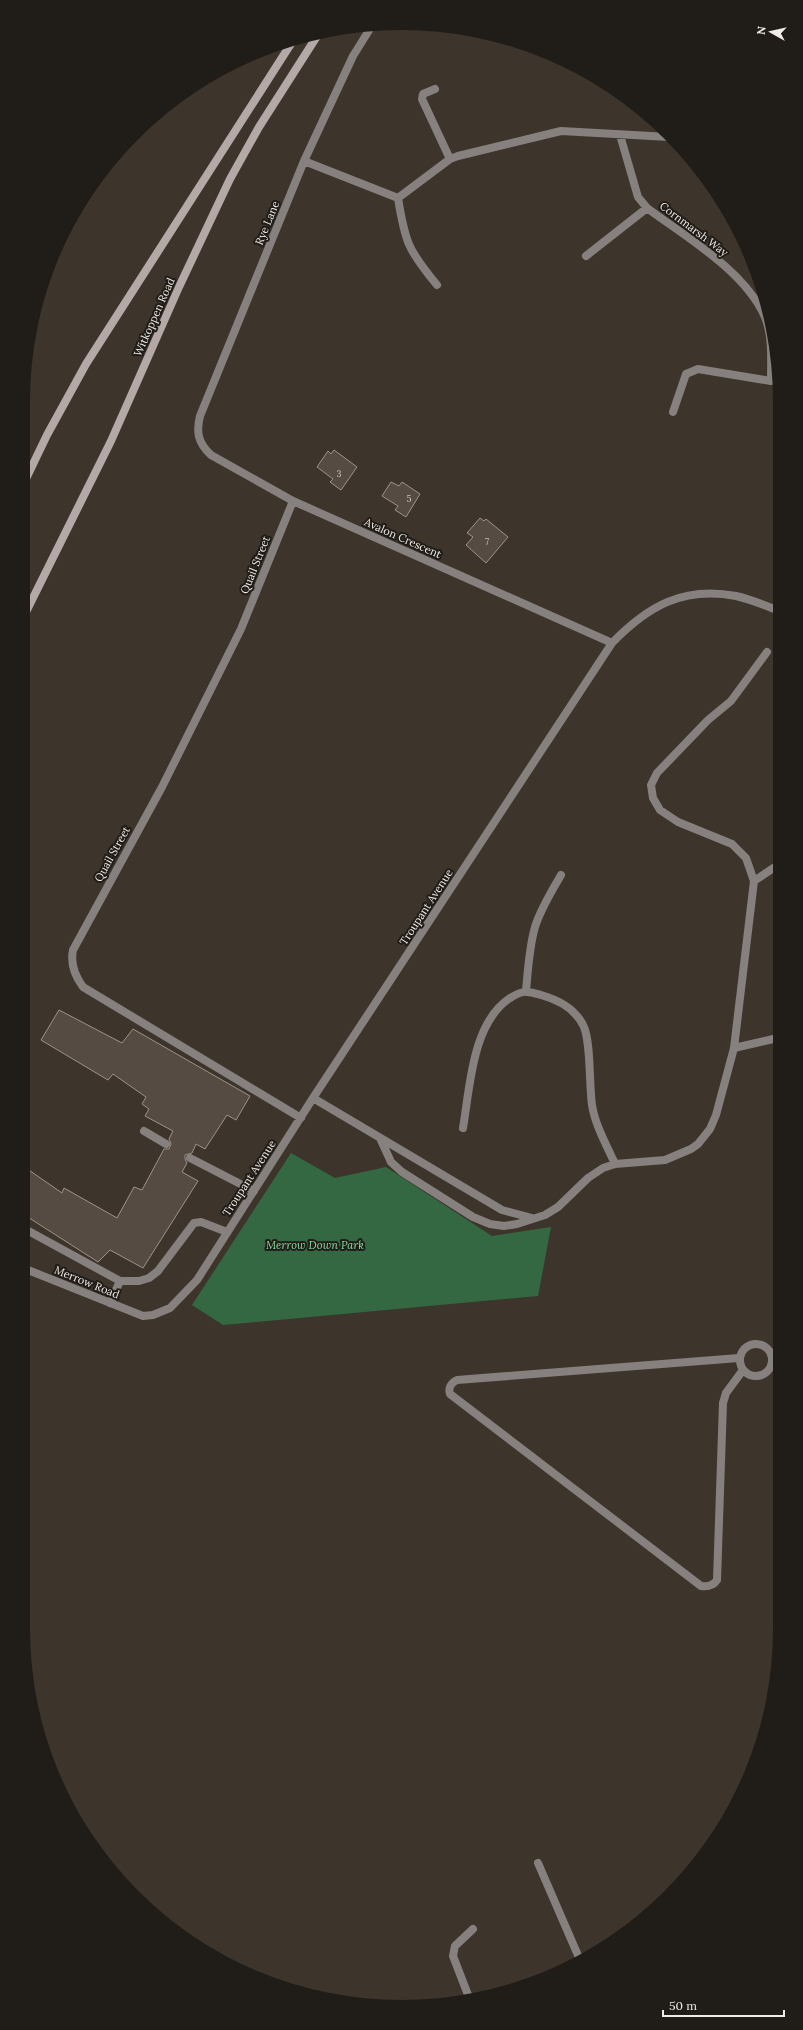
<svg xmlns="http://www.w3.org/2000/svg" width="803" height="2030" font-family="Lora,serif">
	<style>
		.green { fill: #346843 }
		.building { fill: #554b42; stroke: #9d9388 }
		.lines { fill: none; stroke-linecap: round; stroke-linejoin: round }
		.service { stroke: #86807e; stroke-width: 8 }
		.minor { stroke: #86807e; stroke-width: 8 }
		.secondary { stroke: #b4a9a6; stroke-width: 8 }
		.labels { text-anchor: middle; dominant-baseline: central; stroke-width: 4; stroke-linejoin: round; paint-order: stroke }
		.number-label { font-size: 9px; fill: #cac3bc }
		.street-label { font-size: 11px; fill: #f1ebe5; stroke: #201c18 }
		.park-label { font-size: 11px; font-style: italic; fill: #89da9e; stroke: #201c18 }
	</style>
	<rect width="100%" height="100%" fill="#3d342b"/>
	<path class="green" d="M291,1153l44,25 51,-11 106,69 59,-9 -13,69 -315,29 -31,-20z"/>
	<path class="building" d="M334,450l23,17 -16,23 -11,-8 3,-3 -16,-12 11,-16 3,3z
		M391,482l8,4 3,-4 18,12 -14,23 -11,-7 3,-4 -16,-10z
		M480,518l4,3 2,-2 22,18 -22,26 -20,-18 7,-8 -6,-4z
		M59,1010l63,33 11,-14 117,67 -14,24 -9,-5 -22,34 -9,-5 -4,9 -7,2v4l2,4 -5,9 16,9 -55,87 -33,-18 -12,12 -75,-48v-48l39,27 2,-5 53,30 17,-31 8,3 22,-41h5l2,-5 -2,-5 4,-8 -28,-15 4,-7 -7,-5 4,-7 -33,-23 -5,6 -67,-40z"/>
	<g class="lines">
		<path class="service" d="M144,1131l22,13
			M190,1158l64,33
			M23,1228l97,53h19l10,-3 9,-7 36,-48 7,-1 26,10
			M110,1303l10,-22"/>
		<path class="minor" d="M373,24l-20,32 -49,105 -104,255c-4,16 -2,27 11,39l82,46 319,142
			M435,89l-12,5 -1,5 28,60
			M620,135l18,62 9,11c39,29 98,63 118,109 8,20 6,44 6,64l-73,-12 -12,5 -13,38
			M304,161l94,37
			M398,198l52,-39 8,-3 103,-25 108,6
			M398,198c7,44 10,52 39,87
			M586,256l61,-48
			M293,501l-52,128 -79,158 -89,163c-3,14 2,26 10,37l218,131
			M754,881l24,-16
			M526,991c2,-21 3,-43 9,-64 6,-19 17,-36 26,-52
			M734,1048l44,-10
			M313,1098l189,112 30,8
			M463,1128c7,-41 9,-105 47,-130 5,-3 11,-7 17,-6 4,0 10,2 14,3 18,5 35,14 43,32 7,17 5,57 8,78 3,20 15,41 23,59
			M380,1138l11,24 11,10 71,45 17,7 14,2 13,-2 28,-9 13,-8 30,-29 15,-10 12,-4 50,-4 26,-11 7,-5 12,-15 6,-14 18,-67 20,-167 -8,-23 -14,-14 -54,-22 -18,-12 -7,-12 -2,-13 6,-12 51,-53 23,-19 36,-49
			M23,1268l120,48 10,-1 17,-7 27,-28 116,-182 299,-455c36,-37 71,-57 124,-47 14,3 28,9 41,14
			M740 1360a16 16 0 1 1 32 0a16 16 0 1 1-32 0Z
			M739,1358l-282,22c-6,3 -9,8 -7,14l251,192c7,1 12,0 16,-6l6,-177 3,-10 17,-23
			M538,1863l42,97
			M470,2000l-17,-44 2,-10 18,-17"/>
		<path class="secondary" d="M23,485l24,-50 39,-71 208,-325
			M23,618l88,-177 68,-154 51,-108 29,-52 60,-94"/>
	</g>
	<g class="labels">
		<g class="number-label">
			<text x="339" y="473">3</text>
			<text x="409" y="498">5</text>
			<text x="487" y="541">7</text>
		</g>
		<g class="street-label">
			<text transform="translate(267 223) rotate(-68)">Rye Lane</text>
			<text transform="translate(694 229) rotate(37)">Cornmarsh Way</text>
			<text transform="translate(154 317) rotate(-66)">Witkoppen Road</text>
			<text transform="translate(403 538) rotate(24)">Avalon Crescent</text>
			<text transform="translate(255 565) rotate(-68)">Quail Street</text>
			<text transform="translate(112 854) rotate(-61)">Quail Street</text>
			<text transform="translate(426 907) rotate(-57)">Troupant Avenue</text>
			<text transform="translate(249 1178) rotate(-57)">Troupant Avenue</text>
			<text transform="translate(87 1282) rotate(22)">Merrow Road</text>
		</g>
		<g class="park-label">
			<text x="315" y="1245">Merrow Down Park</text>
		</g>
	</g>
	<path d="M0 0H803V2030H0ZM401 30H402A371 371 0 0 1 773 401V1629A371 371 0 0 1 402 2000H401A371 371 0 0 1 30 1629V401A371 371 0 0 1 401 30Z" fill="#201c18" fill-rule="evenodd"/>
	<g transform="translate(771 32) rotate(278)" stroke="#201c18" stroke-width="3" paint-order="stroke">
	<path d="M0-3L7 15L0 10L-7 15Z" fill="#f1ebe5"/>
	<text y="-6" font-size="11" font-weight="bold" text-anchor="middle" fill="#f1ebe5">N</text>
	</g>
	<path d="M663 2010v6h121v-6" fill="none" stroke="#f1ebe5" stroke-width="2"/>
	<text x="669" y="2010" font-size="12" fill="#f1ebe5" stroke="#201c18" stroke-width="3" paint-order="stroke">50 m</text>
</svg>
